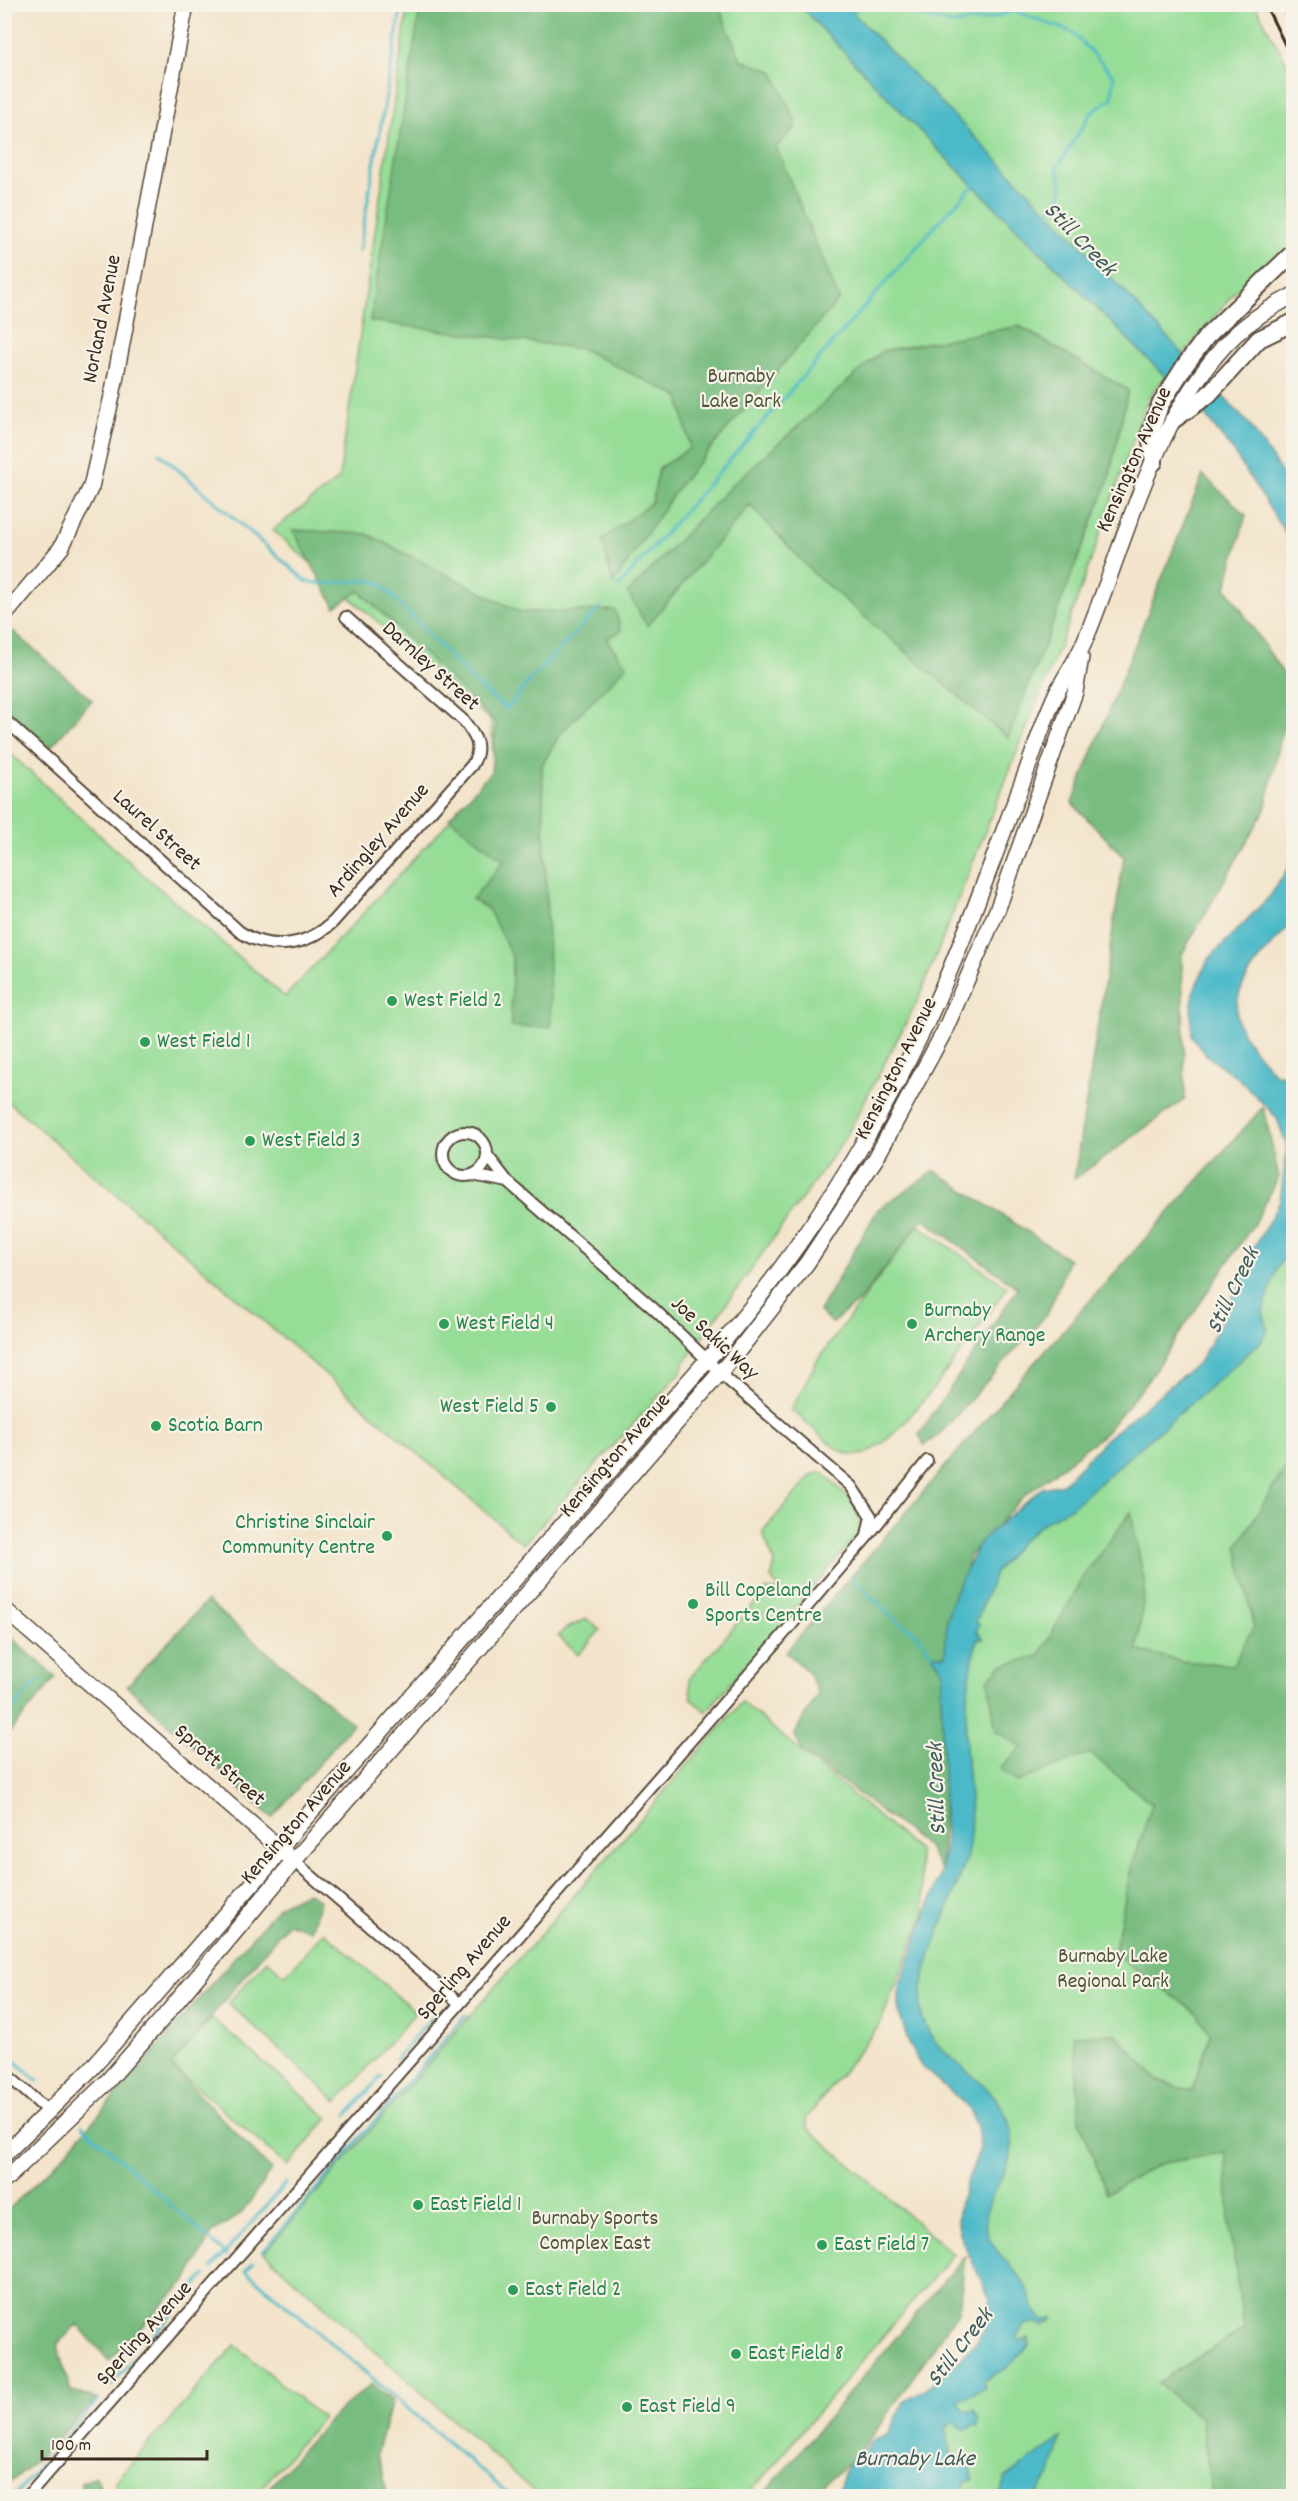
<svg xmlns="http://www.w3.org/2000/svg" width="1298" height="2501" font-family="Dekko,sans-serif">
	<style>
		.green { fill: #96dd97; stroke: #68845a; stroke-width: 1.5 }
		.forest { fill: #78bc80; stroke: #5a734f; stroke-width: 1.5 }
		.water { fill: #4cb9c8; stroke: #447273; stroke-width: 1.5 }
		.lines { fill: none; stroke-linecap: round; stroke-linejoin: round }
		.stream { stroke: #4cb9c8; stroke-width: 3 }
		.street-casing { stroke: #574638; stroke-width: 14 }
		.secondary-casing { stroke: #574638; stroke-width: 18 }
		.primary-casing { stroke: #574638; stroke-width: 20 }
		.street { stroke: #fff; stroke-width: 10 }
		.secondary { stroke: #fff; stroke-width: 15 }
		.primary { stroke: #fff; stroke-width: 16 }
		.rail { stroke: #3b2a1e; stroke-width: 3 }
		.leisure-dot { fill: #2e9e5b; stroke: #f7f3e8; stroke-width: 2 }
		.labels { text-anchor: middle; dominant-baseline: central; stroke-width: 4.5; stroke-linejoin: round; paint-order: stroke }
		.street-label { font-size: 22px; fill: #3b2a1e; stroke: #f7f3e8 }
		.park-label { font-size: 22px; fill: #52573c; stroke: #f7f3e8 }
		.leisure-label { font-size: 22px; fill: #27864d; stroke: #f7f3e8; text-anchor: start }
		.water-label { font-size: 24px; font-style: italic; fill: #415c5a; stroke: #f7f3e8 }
	</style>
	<rect width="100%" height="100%" fill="#f7f3e8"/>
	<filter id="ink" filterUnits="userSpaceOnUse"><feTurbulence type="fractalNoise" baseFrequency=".0167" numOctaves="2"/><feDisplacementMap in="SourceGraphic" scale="12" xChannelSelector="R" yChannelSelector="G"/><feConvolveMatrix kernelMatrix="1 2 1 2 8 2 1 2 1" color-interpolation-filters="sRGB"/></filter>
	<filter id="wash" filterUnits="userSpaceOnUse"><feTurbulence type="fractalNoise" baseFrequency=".008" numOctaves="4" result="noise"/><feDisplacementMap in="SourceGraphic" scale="24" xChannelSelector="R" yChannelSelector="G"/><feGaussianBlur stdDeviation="1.35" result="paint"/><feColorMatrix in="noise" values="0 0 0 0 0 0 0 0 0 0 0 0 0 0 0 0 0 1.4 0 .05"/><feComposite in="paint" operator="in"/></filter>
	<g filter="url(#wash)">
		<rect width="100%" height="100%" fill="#f3e4cb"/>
		<path class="green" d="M408,5h847l38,70v186l-56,28 -89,109 -76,216 -153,384 -75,142 -160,223 -3,9 -158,172 -518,-445v-350l140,127 140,121 209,-224 -3,-52 -218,-191 66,-51z
			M1293,1220v1276h-375l13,-62 92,-119 -42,-84 4,-25 16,-59 -84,-133 11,-59 36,-108 -3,-125 15,-132 49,-61 219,-183z
			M918,1225l89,62c-24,33 -111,166 -148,168 -26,2 -49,-34 -68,-45l26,-49z
			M822,1472l37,36 1,24 -154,180 -15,-14 -2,-19 77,-89h14l-9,-12 4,-15 -13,-31 50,-57z
			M587,1619l13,11 -22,25 -20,-19 7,-7z
			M742,1702l176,148 7,62 -45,112 -74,95 2,9 145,126 -206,242h-208l-275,-243z
			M324,1932l92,80 -79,90 -109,-99 39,-43 18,16z
			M212,2018l116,100 -40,48 -117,-101z
			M235,2345l87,73 -68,78h-131l-8,-6v-8z"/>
		<path class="forest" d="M424,4l294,1 23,55 32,11 24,54 -21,22 63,152 -158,184 -68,101 -11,-44 50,-38 7,-34 31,-20 -11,-51 -97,-48 -212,-28 50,-312z
			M1019,326l109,64 -19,89 -101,259 -194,-164 -64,-69 -103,121 -19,-33 104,-108 150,-134z
			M1203,475l43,40 -20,72 66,100 -27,123 -83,144 3,145 -111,80 50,-322 -52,-54z
			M293,530l74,4 153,78 95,-2 6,21 -15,8 21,27 -67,68 -18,31 9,262h-40l1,-71 -24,-47 -16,-10 32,-38 -55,-43 42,-46 5,-49 -137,-132 -24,16z
			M13,631l79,69 -42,48 -45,-40v-68z
			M1263,1107l16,70 -24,45 -109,161 -41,50 -82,64 -54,59 -20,85 -8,229 -13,-23 -126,-96 -8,-17 24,-40 -10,-22 -22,-20 241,-281z
			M935,1171l134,88 -21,54 -109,122 -15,10 -5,-11 99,-146 -95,-69 -63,81 -28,23 -13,-12 59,-102z
			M1293,1455v1041h-81l-11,-78 -44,-35 87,-54 -15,-104 -3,-73 -67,12 -52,29 -27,-71 -6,-87 42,-1 41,46 35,11 18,-56 -12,-21 -84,-60 16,-81 22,-69 -62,-51 -73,29 -17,-13 22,-22 -26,-16 -8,-51 13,-14 38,-10 48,-85 44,-59 14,73 -8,65 44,11 52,4 21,-39 -17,-79z
			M207,1601l146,123 -81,94 -145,-132z
			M5,1632l51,45 -51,61z
			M308,1892l12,9 -9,30 -23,-8 -117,142 100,105 -29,43 -30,20 -23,44 -80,84 -32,-37 -20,21 14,47 26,6 -54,56 -38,33v-274l57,-56 217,-251z
			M965,2256l-6,55 -100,144 -50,41h-47z
			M372,2384l20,17 -15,53 11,42h-127l72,-80z
			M96,2476l8,20h-24l1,-13z"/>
		<path class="water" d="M799,5h46l231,235 173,184 44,66v55l-60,-94 -25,-32 -270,-269z
			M1293,860v62c-22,24 -68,66 -54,103 5,15 25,37 36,49l12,1 1,14 5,7v146l-16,26 -14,44 5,18 -7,12 -189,165 -31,17 -23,21 -23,27 -19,50 4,2 -4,7 8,8h-7c-8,36 -13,71 -11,108 2,37 9,72 1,108 -9,39 -58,129 -44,165 18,49 80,57 89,115 5,38 -39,66 -23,103 7,15 24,29 34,43 9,13 7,28 19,39l12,-2 -11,8 -7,-3 -12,2 -7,12 2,4 9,-3 1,7 -22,23 -24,13 2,7c-10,3 -16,9 -27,12l7,11 9,-2 5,11 -1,6 -5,-1 -2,3 -9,1 -9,-8 -8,8 8,29 18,8 2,14 -9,3 2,13h-87l-2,-3 -12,-3 -9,6h-23l7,-7 2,-13 10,-18 11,-4 10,-13 15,-8 16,-32c24,-9 68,-49 80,-72 4,-8 5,-19 7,-28l-32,-67 -1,-13 2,-20 20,-53 -3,-22 -9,-19 -47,-41 -11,-19 -11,-34v-26l41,-111 5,-31 -4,-155 3,-17 -12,-19 13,2 2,-36 7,-26 26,-53 62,-53 21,-4 43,-45 94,-78 25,-46 29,-68 26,-45 7,-55 -10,-29 -40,-41 -30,-21 -15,-20 -1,-22 2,-22 15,-32 62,-64z
			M1061,2438l-10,36 -15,22h-36l5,-18z"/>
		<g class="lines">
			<path class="stream" d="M872,4l81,20 35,-5 26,-8 58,21 42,44 -2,22 -21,15 -34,55c8,25 8,26 -10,45
				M851,13l15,-9
				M359,251l43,-247
				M159,453l147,128c29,8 47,-6 74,2l98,103 29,23 22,-28 72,-75
				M618,587l325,-370 34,-35
				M1287,1075l7,-6
				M853,1579l42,41 21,13 16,21
				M4,1718l34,-38
				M4,2052l34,29
				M396,2059l35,-41
				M347,2115l34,-39
				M82,2125l145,130
				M263,2251l202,-235
				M253,2262l-7,9 265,225
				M212,2268l74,-85
				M110,2386l95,-111
				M14,2496l84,-96"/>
		</g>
	</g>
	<g filter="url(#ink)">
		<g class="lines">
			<g class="street-casing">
				<path id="street" d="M4,719l236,213c31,20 67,14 93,-10l139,-157c11,-18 4,-28 -8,-44l-118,-104
					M443 1154a22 22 0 1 1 44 0a22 22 0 1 1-44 0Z
					M487,1155l21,27 146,127 75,72 122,105 20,30 -4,19
					M472,1175l36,7
					M294,1861l165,142
					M4,2072l46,41
					M28,2496l735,-838 104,-121 60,-76"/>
			</g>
			<g class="secondary-casing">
				<path id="secondary" d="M4,616l57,-68 30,-61 21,-91 74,-392
					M4,1609l283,246
					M4,2155l87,-86 178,-204 24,-33 430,-490c80,-95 149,-204 202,-316 38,-80 67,-166 99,-248 11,-29 20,-59 33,-86 8,-16 19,-31 26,-47 43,-101 67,-218 142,-300 19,-21 44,-37 69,-50
					M4,2181l101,-97 58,-66 131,-157 438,-502 75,-96 69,-105 68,-126 54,-124 77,-216 6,-35"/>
			</g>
			<g class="primary-casing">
				<path id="primary" d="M1173,420l35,-25 51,-56 35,-17
					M1154,462l-4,-28 10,-29 26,-41 21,-28 87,-84"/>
			</g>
			<use href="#street" class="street"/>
			<use href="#secondary" class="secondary"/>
			<use href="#primary" class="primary"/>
			<path class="rail" d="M1265,4l29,59
				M1282,4l12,23"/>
		</g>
	</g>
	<g class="leisure-dot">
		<circle cx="392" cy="1001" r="6"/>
		<circle cx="145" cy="1042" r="6"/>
		<circle cx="250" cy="1141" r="6"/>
		<circle cx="444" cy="1324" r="6"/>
		<circle cx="912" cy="1324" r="6"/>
		<circle cx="551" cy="1407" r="6"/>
		<circle cx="156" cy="1426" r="6"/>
		<circle cx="387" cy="1536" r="6"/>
		<circle cx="693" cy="1604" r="6"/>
		<circle cx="418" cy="2205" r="6"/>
		<circle cx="822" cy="2245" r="6"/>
		<circle cx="513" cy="2290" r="6"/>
		<circle cx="736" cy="2354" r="6"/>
		<circle cx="627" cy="2407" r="6"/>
	</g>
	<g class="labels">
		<g class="street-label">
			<text transform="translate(103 319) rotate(-79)">Norland Avenue</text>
			<text transform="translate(1135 460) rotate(-66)">Kensington Avenue</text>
			<text transform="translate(430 667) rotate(42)">Darnley Street</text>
			<text transform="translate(156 831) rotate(42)">Laurel Street</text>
			<text transform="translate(379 841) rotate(-49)">Ardingley Avenue</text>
			<text transform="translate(897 1069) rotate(-63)">Kensington Avenue</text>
			<text transform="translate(714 1339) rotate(43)">Joe Sakic Way</text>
			<text transform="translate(616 1456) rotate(-49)">Kensington Avenue</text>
			<text transform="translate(219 1766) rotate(41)">Sprott Street</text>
			<text transform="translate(297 1823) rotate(-49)">Kensington Avenue</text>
			<text transform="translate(465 1968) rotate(-49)">Sperling Avenue</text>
			<text transform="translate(145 2334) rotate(-48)">Sperling Avenue</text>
		</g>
		<g class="park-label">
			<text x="741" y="377">Burnaby<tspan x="741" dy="25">Lake Park</tspan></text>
			<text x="1113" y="1957">Burnaby Lake<tspan x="1113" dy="25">Regional Park</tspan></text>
			<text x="595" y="2219">Burnaby Sports<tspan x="595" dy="25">Complex East</tspan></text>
		</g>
		<g class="leisure-label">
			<text x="404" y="1001">West Field 2</text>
			<text x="157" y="1042">West Field 1</text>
			<text x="262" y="1141">West Field 3</text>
			<text x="924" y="1311">Burnaby<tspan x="924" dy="25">Archery Range</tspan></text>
			<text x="456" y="1324">West Field 4</text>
			<text x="539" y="1407" text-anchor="end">West Field 5</text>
			<text x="168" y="1426">Scotia Barn</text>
			<text x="375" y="1523" text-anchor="end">Christine Sinclair<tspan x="375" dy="25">Community Centre</tspan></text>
			<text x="705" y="1591">Bill Copeland<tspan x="705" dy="25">Sports Centre</tspan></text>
			<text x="430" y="2205">East Field 1</text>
			<text x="834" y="2245">East Field 7</text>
			<text x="525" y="2290">East Field 2</text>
			<text x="748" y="2354">East Field 8</text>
			<text x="639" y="2407">East Field 9</text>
		</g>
		<g class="water-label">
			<text transform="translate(1079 240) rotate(46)">Still Creek</text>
			<text transform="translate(1234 1291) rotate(-64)">Still Creek</text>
			<text transform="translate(938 1789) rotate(-92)">Still Creek</text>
			<text transform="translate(961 2348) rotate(-52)">Still Creek</text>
			<text x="915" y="2460">Burnaby Lake</text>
		</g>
	</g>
	<rect width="1298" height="2501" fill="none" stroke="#f7f3e8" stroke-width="24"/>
	<path d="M42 2450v9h165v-9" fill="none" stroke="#3b2a1e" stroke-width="3"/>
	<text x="51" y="2450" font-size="18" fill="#3b2a1e" stroke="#f7f3e8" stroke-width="4.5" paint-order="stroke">100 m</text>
</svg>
